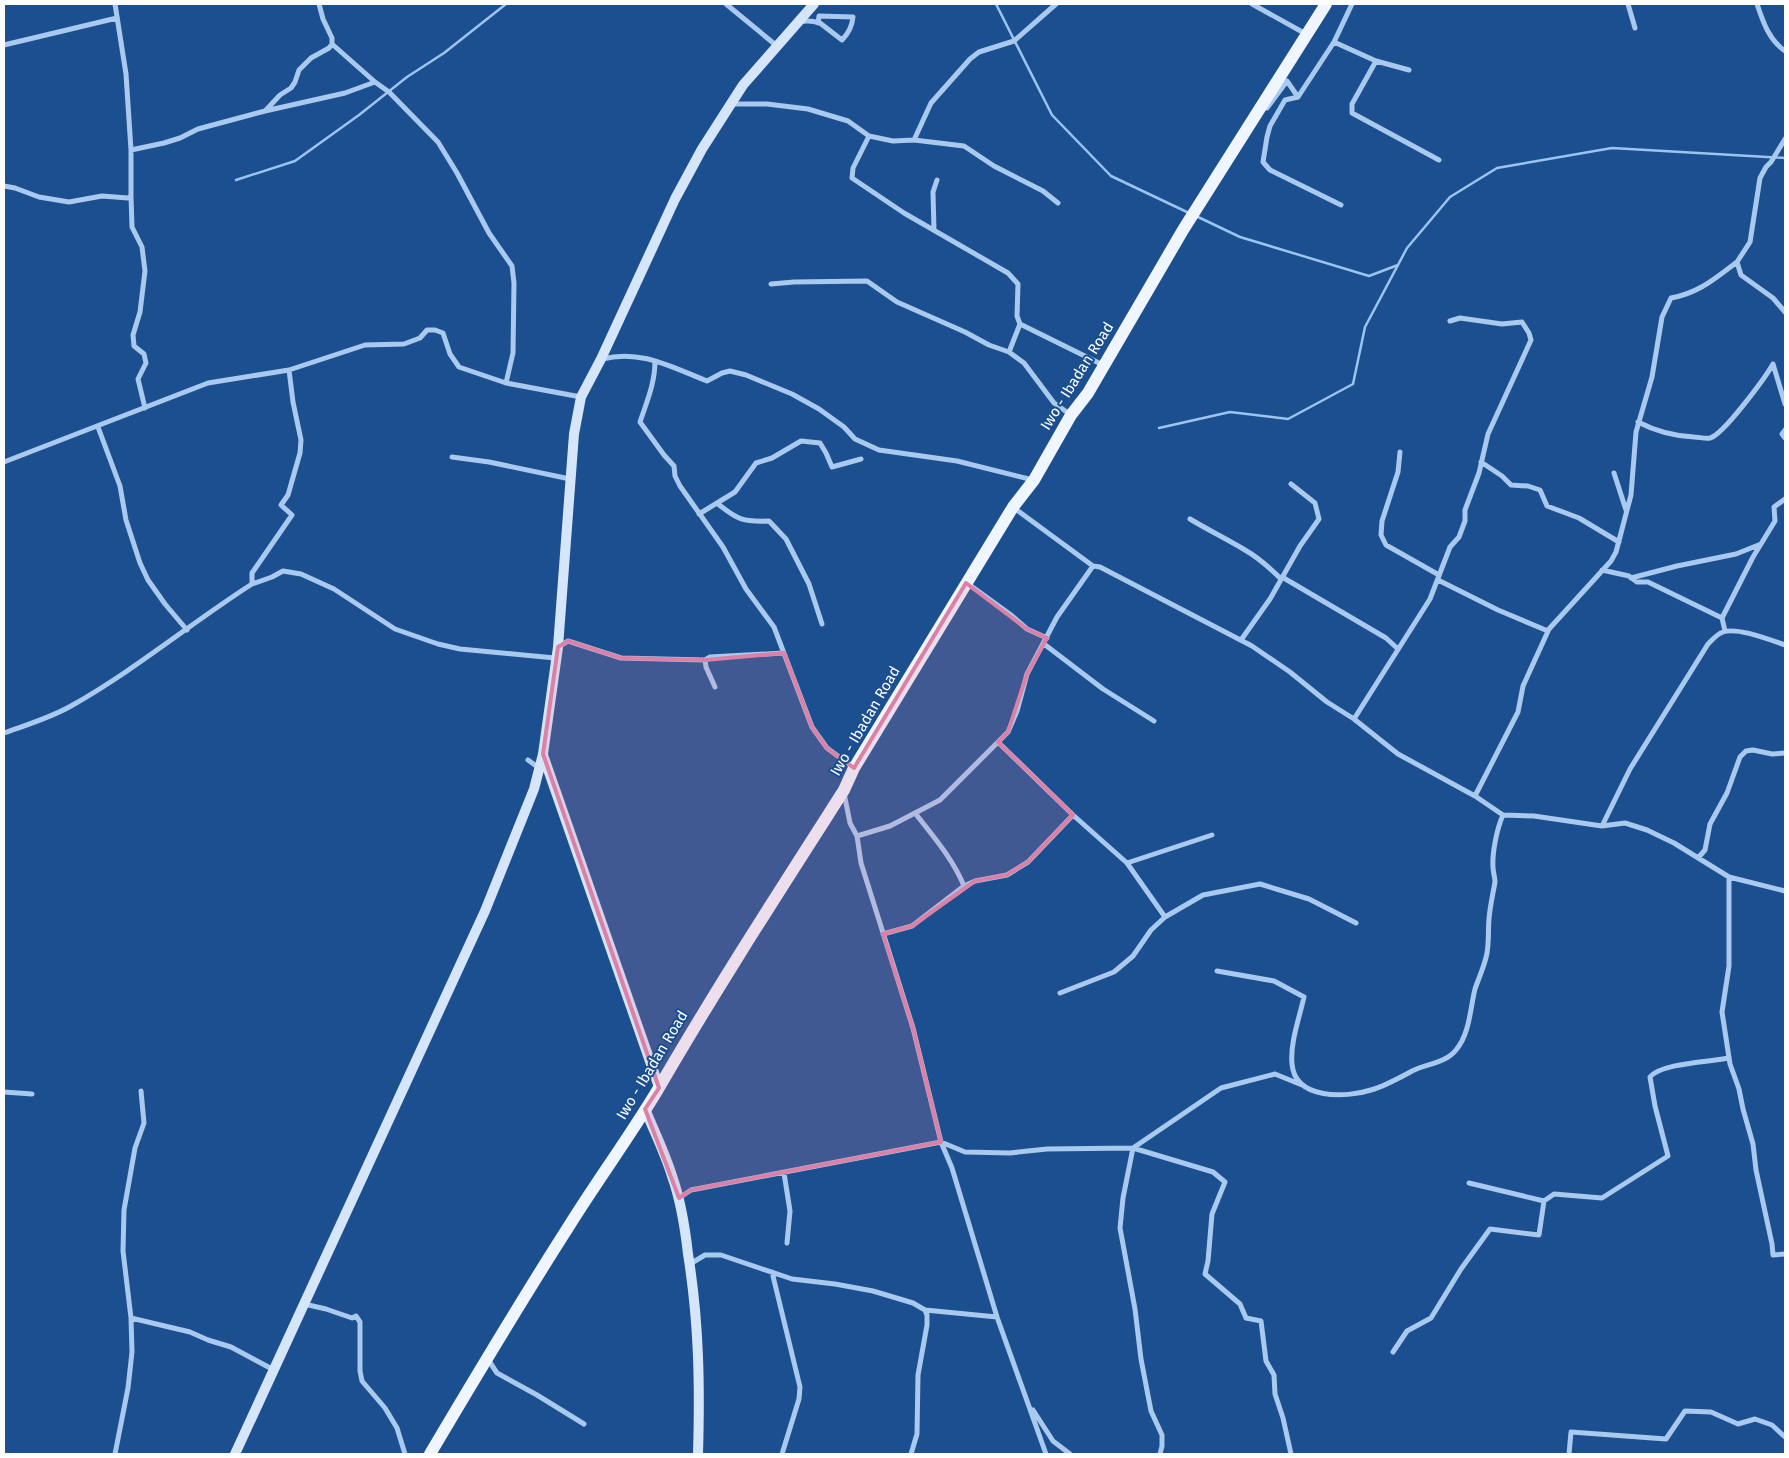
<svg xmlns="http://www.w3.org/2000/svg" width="1789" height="1458" font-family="'Fira Sans',sans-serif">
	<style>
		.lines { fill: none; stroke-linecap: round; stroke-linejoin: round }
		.stream { stroke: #9cc4f0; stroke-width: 2.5 }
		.street { stroke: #a9c9ee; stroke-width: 5 }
		.secondary { stroke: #d6e6fa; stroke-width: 10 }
		.primary { stroke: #f0f6ff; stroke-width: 12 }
		.marked { fill: #dd80a5; fill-opacity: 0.2; stroke: #dd80a5; stroke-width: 4; stroke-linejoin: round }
		.labels { text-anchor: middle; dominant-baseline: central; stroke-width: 4; stroke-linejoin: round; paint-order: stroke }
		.street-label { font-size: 15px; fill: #fff; stroke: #1b4f8f }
	</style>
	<rect width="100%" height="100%" fill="#1b4f8f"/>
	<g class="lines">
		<path class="stream" d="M996,4l56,111 59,61 78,37
			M236,180l59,-19 64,-46 48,-38 37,-24 62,-49
			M1196,216l44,21 129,39 29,-11
			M1159,428l71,-16 58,7 65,-35 12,-57 42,-79 43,-51 47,-29 115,-20 173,10"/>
		<path class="street" d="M726,4l51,42
			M1252,4l54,30
			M1628,4l7,24
			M1757,4c6,18 12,36 28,47
			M800,22c8,-2 13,-1 20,1l22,17c7,-7 10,-13 11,-23l-34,-1 -1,7
			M1334,42l42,19 33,9
			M332,44l43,38
			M4,45l113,-27
			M1376,61l-24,43v9l87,47
			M1298,97l36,-55 18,-38
			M731,104h36l41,5 40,12 21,15 24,5 21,-1 50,6 30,20 49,25 15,12
			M1267,108l20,-27 11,16 -13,3 -15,26 -3,11 -4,25 7,8 71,35
			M266,110l14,-15 11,-7 4,-6 4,-12 12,-12 18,-10 3,-4v-6l-9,-19 -4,-15
			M869,136l-16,32 -1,10 52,35 104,60 10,11 -1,32 3,8 83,41
			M914,140l17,-37 39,-44 9,-7 35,-11 42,-37
			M131,150l33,-7 16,-5 18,-9 67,-18 80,-18 30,-11 14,10 49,50 19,31 32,60 23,33 2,17 -1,70 -7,30
			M4,186l11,2 24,9 30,5 33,-6 26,2 3,-2v-46l-5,-76 -11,-70
			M131,196l1,31 10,20 3,24 -5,41 -7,23 1,11 10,8 2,9 -8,16 7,29
			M934,230l-1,-38 4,-12
			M1737,262l13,-20 10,-64 6,-11 5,-5 14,-23
			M771,284l23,-2 73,-1 30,21 68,30 24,13 20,7 15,11 30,40 17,12
			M1009,352l11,-28
			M602,359c39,-10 69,8 105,22l15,-8 8,-2 16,4 46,19 27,15 25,18 11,12 24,11 78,11 76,19
			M655,361c0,22 -8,40 -15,61l24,33 10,11 1,10 5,10 43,61 23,42 28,38 38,100 15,21 27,20
			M1638,422c19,10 35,14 56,15 5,0 11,2 16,1 13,-3 55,-60 63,-74l12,40
			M98,427l22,59 6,34 14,43 8,17 17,24 22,26
			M1785,430l-3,4 3,4
			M1400,452l-2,20 -16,49 -1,14 5,10 53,30
			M452,457l37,5 81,17
			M4,462l204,-79 81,-13 76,-25 39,-1 16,-6 7,-8h8l8,3 7,21 9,13 47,16 75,14
			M1481,462l21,14 9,9 17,1 12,4 7,16 32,12 40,24
			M1614,473l12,37
			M718,504c20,16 25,18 51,17l17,18 23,45 13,40
			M1014,508l79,58 7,1 152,79 38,26 37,30 27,17 44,35 77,42 28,19 31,1 68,10 23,-3 22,7 27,13 55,34 56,14
			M699,514l36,-22 21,-29 16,-5 29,-17 19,2 6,10 6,14 29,-8
			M1190,519c18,11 37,20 55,31 14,8 25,18 36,29
			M1602,570l27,6 8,6h11l74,36 3,13
			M1282,577l104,61 12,11
			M1631,578l46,-12 59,-12 25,-10
			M1438,580l60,30 50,21
			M967,583l44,32 16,14 20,9
			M252,584v-11l40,-58 -11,-10 7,-10 12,-42 1,-13 -8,-38 -4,-32
			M1722,618l31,-61 22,-36 -1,-14 11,-8
			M1241,640l29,-41 30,-53 19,-27 -4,-16 -24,-19
			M1044,644l59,45 51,32
			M558,647l10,-6 53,17 84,2 5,-3 74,-4
			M705,660l1,7 9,20
			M1354,719l76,-120 20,-52 9,-10 6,-16v-11l14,-37 9,-39 43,-94 -2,-7 -7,-11 -20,2 -42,-6 -10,3
			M4,733c22,-8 46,-15 67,-27 64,-36 120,-83 181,-122l20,-7 11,-6 18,3 33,15 61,40 43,15 22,5 95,9
			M998,742l75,73 54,48 38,54
			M528,760l11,8
			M844,793l6,30 7,13 4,27 52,165 28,114 11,26 45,149 49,137
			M1475,796l43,-84 5,-26 26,-57 62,-68 5,-9 15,-57 5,-63 16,-55 10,-60 9,-19c28,-5 43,-19 66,-36l4,13 32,23 12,14
			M915,813c18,23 38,46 49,73
			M1602,826l28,-57 78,-125c4,-4 9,-10 15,-12 15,-5 47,8 62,13
			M857,836l33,-10 50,-26 68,-68 9,-21 10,-37 30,-57 36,-51
			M1698,858l7,-8 5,-26 17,-31 13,-36 6,-6 7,-1 19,4 13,-1
			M1127,863l85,-28
			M1729,877v89l-7,46 8,52 9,25 4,20 10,35 3,26 16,74 1,11 12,-1
			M883,934l29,-8 52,-40 11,-5 32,-6 21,-13 45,-47
			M1217,971l57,10 30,16c-5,22 -14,46 -12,67 3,36 54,34 79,26 14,-4 28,-12 41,-19 14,-7 34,-8 44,-21 14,-17 14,-41 19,-61 4,-12 10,-24 12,-36 2,-11 1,-23 2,-34 1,-13 4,-25 6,-37 0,-5 -2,-10 -2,-15 -1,-14 4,-39 10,-52
			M1060,993l54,-21 19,-16 18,-26 14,-13 38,-22 57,-11 49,15 47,24
			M4,1092l28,2
			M784,1173l6,38 -3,32
			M1469,1183l75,18 10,-7 48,4 66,-42 -13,-50 -5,-29c11,-14 60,-15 79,-19
			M679,1198l12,-8 250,-48 24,10 45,1 37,-4 86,-1 80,24 12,10 -13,32 -4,47 -3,13 35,30 6,14 15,3 5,40 8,14 1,19 8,24 8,36
			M690,1264l15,-9h16l71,24 43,5 38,7 40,12 12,7 72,7
			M772,1272l28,115 -1,12 -17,55
			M304,1304l22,5 26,9 4,-2 4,6v49l2,10 23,27 12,20 8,26
			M131,1318l59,14 18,8 23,7 43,23
			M1393,1352l14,-21 24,-13 30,-49 29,-40 49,6 5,-34
			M487,1358l10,15 40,22 47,29
			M1033,1410l20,31 17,13
			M115,1454l13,-66 4,-36 -1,-34 -8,-67 1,-41 11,-62 9,-25 -3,-32
			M911,1454l6,-20 1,-59 9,-50v-10l-2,-5
			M1160,1454l2,-8v-11l-11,-24 -10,-52 -6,-50 -15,-81 3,-30 10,-50 88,-60 54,-14 27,11
			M1569,1454l2,-22 95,7 19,-28 26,1 27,12 17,-5 17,6 13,12"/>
		<path class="secondary" d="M543,755l116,332
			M645,1109c9,22 20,44 27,67 9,25 13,51 16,78 11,68 12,131 10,200
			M235,1454l250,-543 49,-122 9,-35 15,-107 16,-213 7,-37 20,-38 74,-160 27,-50 41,-64 71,-81"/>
		<path class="primary" d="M430,1454c45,-76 91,-153 139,-228 28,-45 61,-90 88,-135 59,-102 123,-201 187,-301l10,-22 159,-261 21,-27 37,-65 17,-22 95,-163 143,-226"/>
	</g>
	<path class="marked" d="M966,583l61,46 20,9 -20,36 -19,58 -10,10 75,73 -45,47 -21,13 -32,6 -63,45 -29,8 30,94 28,114 -250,48 -12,8 -34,-89 14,-21 -116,-334 15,-107 10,-6 53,17 84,2 79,-7 28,74 15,21 27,20z"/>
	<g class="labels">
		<g class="street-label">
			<text transform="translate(1077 376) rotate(-58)">Iwo - Ibadan Road</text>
			<text transform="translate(865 721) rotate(-60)">Iwo - Ibadan Road</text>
			<text transform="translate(652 1065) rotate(-59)">Iwo - Ibadan Road</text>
		</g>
	</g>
	<rect width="1789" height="1458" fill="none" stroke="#ffffff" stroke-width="10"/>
</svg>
